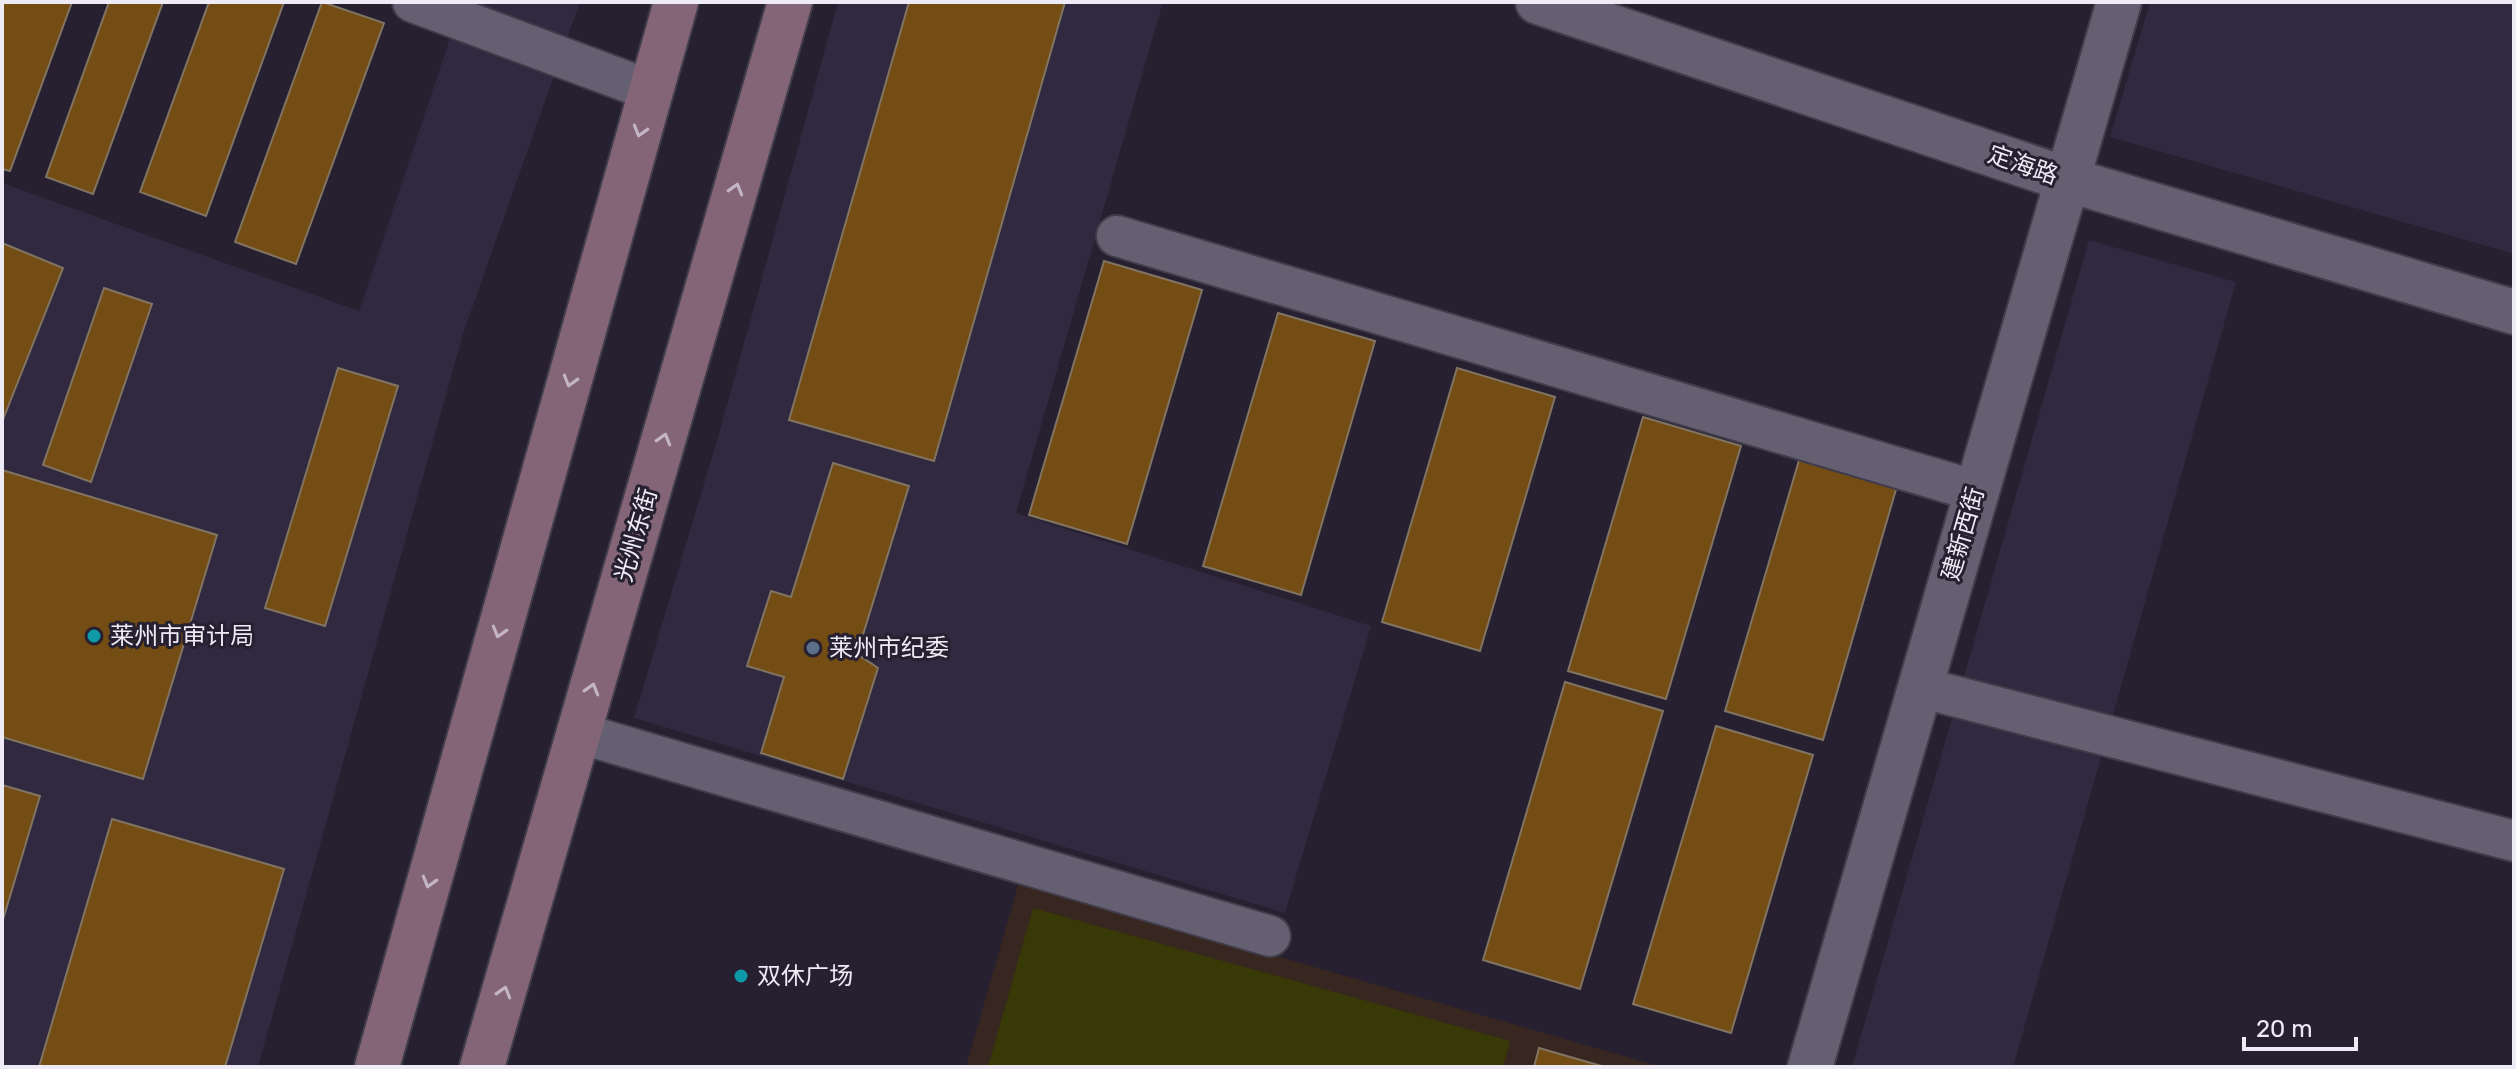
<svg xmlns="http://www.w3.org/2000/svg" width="2516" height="1069" font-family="Rubik,'Noto Sans SC',sans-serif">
<rect width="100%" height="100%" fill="#262031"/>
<g fill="#30293f">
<polygon points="462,2 580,2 463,334 258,1067 2,1067 2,183 359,311"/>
<polygon points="838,2 1163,2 1016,513 1371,626 1285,913 634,718 720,430"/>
<polygon points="2150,2 2514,2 2514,254 2110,137"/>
<polygon points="2089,240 2236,282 2013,1067 1852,1067"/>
</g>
<polygon fill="#382620" points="1019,882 1662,1067 966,1067"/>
<polygon fill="#373906" points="1033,908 1510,1041 1503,1067 988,1067"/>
<g fill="#734d13" stroke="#827463" stroke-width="2">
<polygon points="2,2 72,2 10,171 2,169"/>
<polygon points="109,2 163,2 93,194 46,177"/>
<polygon points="209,2 284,2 206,216 140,192"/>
<polygon points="322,2 384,23 296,264 235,242"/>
<polygon points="909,2 1065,2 934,461 789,420"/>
<polygon points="2,243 63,268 2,422"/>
<polygon points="1104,261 1202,290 1127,544 1029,515"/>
<polygon points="104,288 152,304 91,482 43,465"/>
<polygon points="1278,313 1375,341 1301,595 1203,566"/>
<polygon points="338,368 398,386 325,626 265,608"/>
<polygon points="1457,368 1555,397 1480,651 1382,622"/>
<polygon points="1643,417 1741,446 1666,699 1568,671"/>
<polygon points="1800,457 1897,486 1823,740 1725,711"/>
<polygon points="833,463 909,486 857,654 878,668 843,779 761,753 784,677 747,666 771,591 791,597"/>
<polygon points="2,470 217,535 143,779 2,737"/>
<polygon points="1565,682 1663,711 1580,989 1483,960"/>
<polygon points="1716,726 1813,755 1731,1033 1633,1004"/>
<polygon points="2,785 40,796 2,923"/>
<polygon points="112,819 284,869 225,1067 39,1067"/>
<polygon points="1539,1048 1605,1067 1534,1067"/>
</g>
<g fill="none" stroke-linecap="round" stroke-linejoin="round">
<defs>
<g id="minor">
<polyline points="413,2 652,91"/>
<polyline points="1117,236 1976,491"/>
<polyline points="1919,687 2514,841"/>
<polyline points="579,733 1270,936"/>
</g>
<g id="tertiary">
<polyline points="1538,2 2069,180 2514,312"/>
<polyline points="1810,1067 2119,2"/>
</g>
<g id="secondary">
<polyline points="377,1067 676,2"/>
<polyline points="482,1067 790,2"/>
</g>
</defs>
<use href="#minor" stroke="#403c49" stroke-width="44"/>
<use href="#tertiary" stroke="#403c49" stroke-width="48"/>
<use href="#secondary" stroke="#403c49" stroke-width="48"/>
<use href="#minor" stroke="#655f72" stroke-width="40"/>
<use href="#tertiary" stroke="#655f72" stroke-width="44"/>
<use href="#secondary" stroke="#836577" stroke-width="44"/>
</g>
<defs><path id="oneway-chevron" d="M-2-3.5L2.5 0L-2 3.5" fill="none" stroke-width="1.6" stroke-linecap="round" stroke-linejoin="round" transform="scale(2)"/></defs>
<g stroke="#c3b5c3">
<use href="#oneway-chevron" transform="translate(640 131) rotate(106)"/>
<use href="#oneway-chevron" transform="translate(736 189) rotate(-74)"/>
<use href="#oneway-chevron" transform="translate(570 381) rotate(106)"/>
<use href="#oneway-chevron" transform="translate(664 439) rotate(-74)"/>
<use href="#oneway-chevron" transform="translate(499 632) rotate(106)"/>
<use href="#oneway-chevron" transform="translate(592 689) rotate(-74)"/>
<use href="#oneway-chevron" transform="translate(429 882) rotate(106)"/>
<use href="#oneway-chevron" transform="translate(504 992) rotate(-74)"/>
</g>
<g fill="#0f9aa8" stroke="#262031" stroke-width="3">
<circle cx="94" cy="636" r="8"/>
<circle cx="741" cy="976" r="8"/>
</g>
<circle fill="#5c6f8a" stroke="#262031" stroke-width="3" cx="813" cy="648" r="8"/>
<g text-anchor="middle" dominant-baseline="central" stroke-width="6" stroke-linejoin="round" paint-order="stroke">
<g font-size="24" fill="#eeebf6" stroke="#262031">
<text transform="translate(2023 165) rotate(19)">定海路</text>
<text transform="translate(1963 534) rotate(-74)">建新西街</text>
<text transform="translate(636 535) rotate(-74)">光州东街</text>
</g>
<g font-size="24" fill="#eeebf6" stroke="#262031" text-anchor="start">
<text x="110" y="636">莱州市审计局</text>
<text x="829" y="648">莱州市纪委</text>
<text x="757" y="976">双休广场</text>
</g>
</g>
<rect width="2516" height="1069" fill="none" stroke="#eeebf6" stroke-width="8"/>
<path d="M2244 1037v12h112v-12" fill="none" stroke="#eeebf6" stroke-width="4"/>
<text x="2256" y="1037" font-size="24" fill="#eeebf6" stroke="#262031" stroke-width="6" paint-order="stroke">20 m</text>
</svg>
